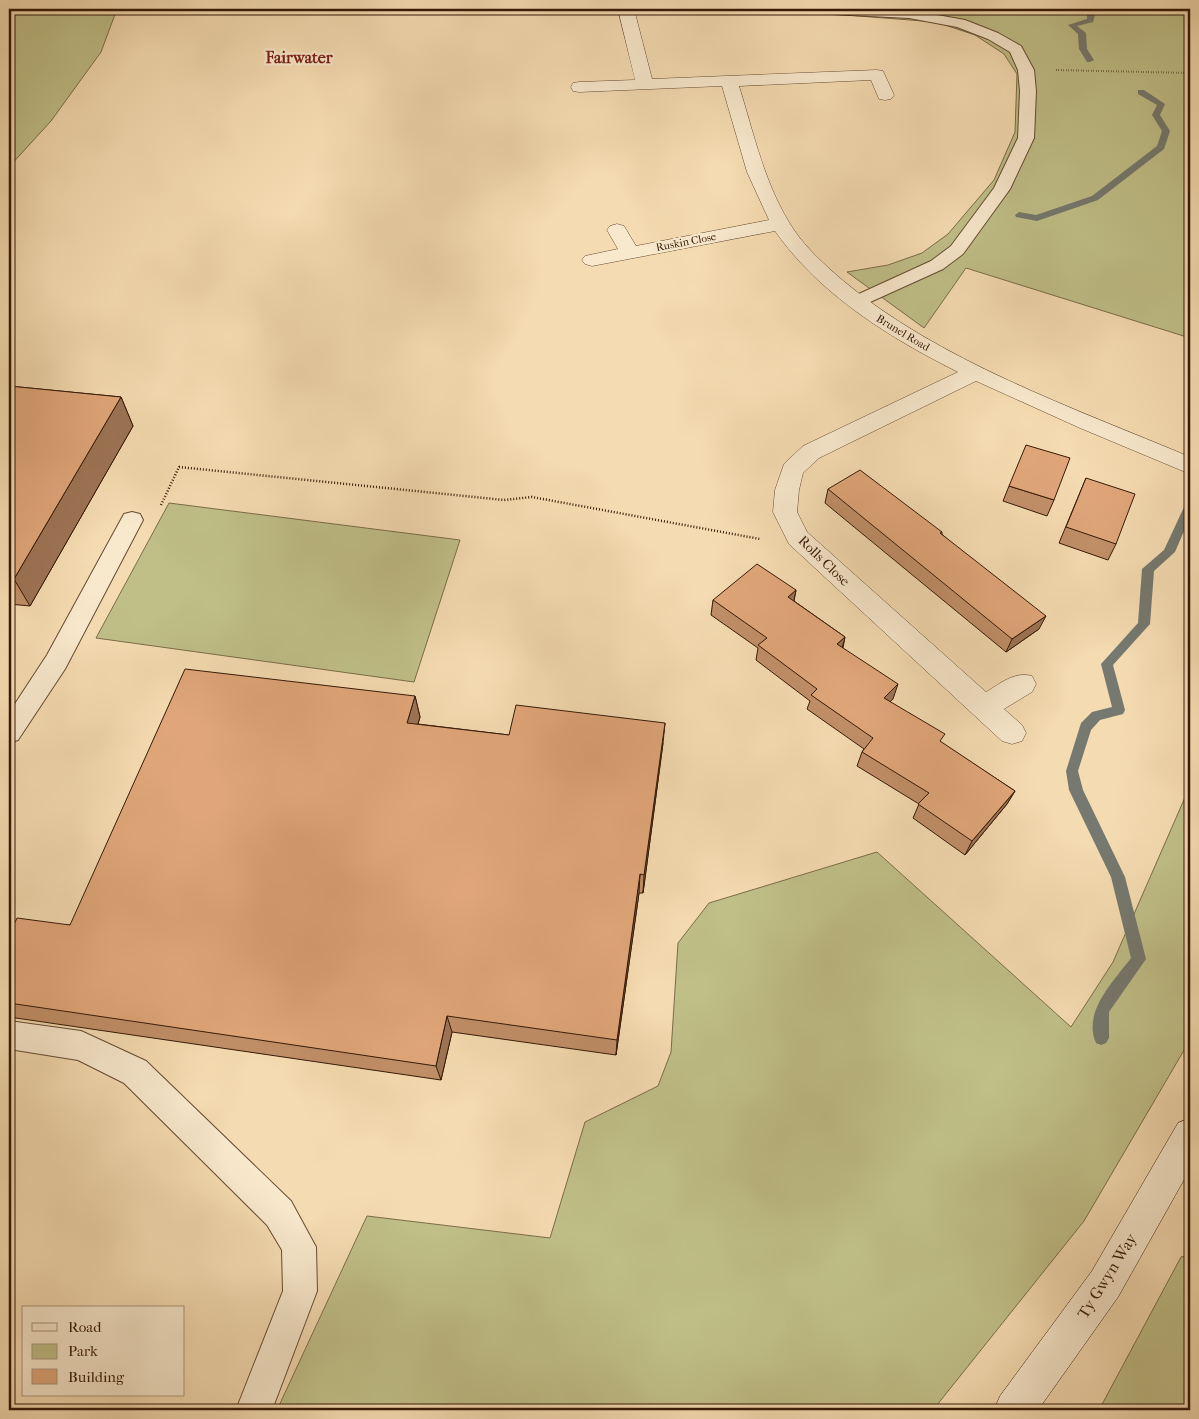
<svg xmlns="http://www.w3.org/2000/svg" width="1199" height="1419" font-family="'IM FELL French Canon',serif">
<rect width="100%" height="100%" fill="#f5dbb1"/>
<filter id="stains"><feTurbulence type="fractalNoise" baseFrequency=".004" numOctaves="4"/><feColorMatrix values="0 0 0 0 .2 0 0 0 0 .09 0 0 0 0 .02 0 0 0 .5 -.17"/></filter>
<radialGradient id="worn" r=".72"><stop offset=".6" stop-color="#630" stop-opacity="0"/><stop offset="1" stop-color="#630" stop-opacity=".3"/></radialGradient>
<g fill="#c0bf88" stroke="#7a6c48">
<polygon points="9,9 117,9 101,52 51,121 9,167"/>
<polygon points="789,9 1190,9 1190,338 966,268 924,328 847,272 888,265 922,253 948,234 994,180 1015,132 1017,74 1004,54 975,35 936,22 807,12"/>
<polygon points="169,503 460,540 414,682 96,638"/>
<polygon points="1190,786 1190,1040 1084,1221 933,1410 277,1410 367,1216 550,1238 585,1122 658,1086 671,1052 678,943 709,903 877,852 1071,1027 1113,962"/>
<polygon points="1190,1255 1190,1410 1099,1410 1181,1257"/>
</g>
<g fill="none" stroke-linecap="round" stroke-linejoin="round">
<g fill="#75796f" fill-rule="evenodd">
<polygon points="1083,9 1090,9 1095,15 1093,22 1077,26 1086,33 1087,49 1094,60 1090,62 1087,62 1079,49 1078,34 1068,25 1087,19 1087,15"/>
<polygon points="1138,90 1144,90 1165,104 1160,115 1170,131 1164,149 1098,200 1037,221 1016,217 1015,215 1019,212 1036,215 1092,196 1157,146 1162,131 1152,115 1157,105 1138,94"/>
<path d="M 1190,501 L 1190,517 L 1175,552 L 1154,571 L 1150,624 L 1113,665 L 1125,710 L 1123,714 L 1100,720 L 1091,730 L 1078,771 L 1083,790 L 1125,877 L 1146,959 L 1109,1012 L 1109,1038 L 1106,1043 L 1101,1045 L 1096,1043 C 1082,1012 1114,981 1131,958 L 1111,877 L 1069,790 L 1066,771 L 1081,723 L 1092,712 L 1112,707 L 1101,664 L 1138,623 L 1142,569 L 1164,550 L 1185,505 Z"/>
</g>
<defs>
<g id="lane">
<polygon points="804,9 909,10 965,20 998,33 1021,46 1034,70 1036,91 1034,138 1010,189 963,254 943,269 857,308 850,306 848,302 850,298 931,261 951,246 994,188 1018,138 1020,91 1018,70 1010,52 988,39 957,27 909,18 811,13 806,12"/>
<polygon points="132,512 140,514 143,520 65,669 18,740 9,743 9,713 47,655 124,514"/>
<polygon points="9,1021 81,1031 146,1061 291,1201 316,1247 317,1291 272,1410 236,1410 283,1291 282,1250 267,1225 124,1083 78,1060 9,1049"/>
</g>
<path id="street" d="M 618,9 L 634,9 L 652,79 L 877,70 L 883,71 L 894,95 L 891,99 L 885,100 L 879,99 L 871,80 L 739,86 C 754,134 765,187 794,230 C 807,249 824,264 841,279 C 938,361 1074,408 1190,457 L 1190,474 L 1080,428 L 976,381 L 819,458 L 803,473 L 799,490 L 797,512 L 807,532 L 986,692 C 1000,684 1014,671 1032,676 L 1036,684 L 1032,692 L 1004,709 L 1022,725 L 1026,733 L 1022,741 L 1012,744 L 1002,741 L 789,544 L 773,512 L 775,490 L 784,464 L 803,446 L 958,372 C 890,338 820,295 775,231 L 592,266 L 585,264 L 582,260 L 585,256 L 618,249 L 607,230 L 610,226 L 617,224 L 624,226 L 636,246 L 769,220 L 747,172 L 722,86 L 579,92 L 573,91 L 571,87 L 573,83 L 579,82 L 635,80 Z"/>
<polygon id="secondary" points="1190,1118 1190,1169 1118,1297 1038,1410 994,1410 1000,1396 1092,1271 1178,1123"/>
</defs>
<use href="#lane" stroke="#654a32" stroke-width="2"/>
<use href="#street" stroke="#654a32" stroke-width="1"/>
<use href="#secondary" stroke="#351907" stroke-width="1"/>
<polyline stroke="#351907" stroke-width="2" stroke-dasharray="0.5 2" stroke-linecap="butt" points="1056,70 1190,73"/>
<polyline stroke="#351907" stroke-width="2.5" stroke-dasharray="1 2" stroke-linecap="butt" points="161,505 179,467 504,500 532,497 760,539"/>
<use href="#lane" fill="#f8e8cc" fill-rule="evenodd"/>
<use href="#street" fill="#f8e8cc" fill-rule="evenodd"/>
<use href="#secondary" fill="#f8e8cc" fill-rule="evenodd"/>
</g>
<g fill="#c18f68" stroke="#351907">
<polygon points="9,386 121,397 133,426 30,606 9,604"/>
<polygon points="1086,478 1116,544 1108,560 1059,543"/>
<polygon points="1009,486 1054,500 1047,516 1003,501"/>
<polygon points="828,489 942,532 942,534 1039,629 1006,652 825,503"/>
<polygon points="796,590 794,601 845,637 843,648 893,699 890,702 942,743 1015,791 1007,804 965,855 913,818 919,804 857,766 862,752 864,749 807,709 810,701 756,660 758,648 711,615 713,600"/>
<polygon points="415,696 420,717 418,724 509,735 663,743 643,893 639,893 616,1055 452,1032 441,1080 9,1017 9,935 70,925"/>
</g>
<g fill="#9d7455" stroke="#351907">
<polygon points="121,397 133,426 30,606 14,579"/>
<polygon points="796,590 793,605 788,597"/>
<polygon points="1046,616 1039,629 1006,652 1012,639"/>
<polygon points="845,637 841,652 837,644"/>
<polygon points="898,684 893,699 879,712 884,698"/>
<polygon points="415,696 420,717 412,743 407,723"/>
<polygon points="665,723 663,743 643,893 644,875"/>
<polygon points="1015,791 1007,804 965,855 972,841"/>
<polygon points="640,874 639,893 616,1055 617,1040"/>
<polygon points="447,1016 452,1032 441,1080 436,1066"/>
</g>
<g fill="#e0a679" stroke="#351907">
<polygon points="9,386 121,397 14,579 9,578"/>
<polygon points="1026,445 1070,458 1054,500 1009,486"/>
<polygon points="860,470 942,532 940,533 1046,616 1012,639 828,489"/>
<polygon points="1086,478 1135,494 1116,544 1066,527"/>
<polygon points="757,564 796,590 788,597 845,637 837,644 898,684 884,698 945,734 940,741 1015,791 972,841 918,804 929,793 862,752 873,738 811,695 817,689 758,645 767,638 713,600"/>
<polygon points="185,669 415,696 407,723 509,735 516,705 665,723 644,875 640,874 617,1040 447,1016 436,1066 9,1003 9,935 17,918 70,925"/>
</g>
<g text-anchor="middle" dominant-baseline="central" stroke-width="4.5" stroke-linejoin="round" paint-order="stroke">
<g font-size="11" fill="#351907" stroke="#f8e8cc">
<text transform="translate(686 242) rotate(-11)">Ruskin Close</text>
<text transform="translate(903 333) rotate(31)">Brunel Road</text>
</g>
<g font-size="14" fill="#351907" stroke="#f8e8cc">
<text transform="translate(824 561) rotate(44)">Rolls Close</text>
</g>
<g font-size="16" font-weight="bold" fill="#7a1f14" stroke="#f8e8cc">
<text x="299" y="57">Fairwater</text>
</g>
<g font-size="16" fill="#351907" stroke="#f8e8cc">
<text transform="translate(1107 1276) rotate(-58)">Ty Gwyn Way</text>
</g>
</g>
<rect width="1199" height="1419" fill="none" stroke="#f5dbb1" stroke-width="30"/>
<rect x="10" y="10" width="1179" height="1399" fill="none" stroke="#351907" stroke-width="2.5"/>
<rect x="15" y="15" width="1169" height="1389" fill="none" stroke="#351907"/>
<rect x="22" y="1306" width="162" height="90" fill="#f8e8cc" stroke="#aa957d"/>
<rect x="32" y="1323" width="25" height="8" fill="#f8e8cc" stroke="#aa957d"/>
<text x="68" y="1332" font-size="15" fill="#351907">Road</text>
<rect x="32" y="1344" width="25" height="15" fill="#c0bf88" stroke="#aa957d"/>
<text x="68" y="1356" font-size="15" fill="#351907">Park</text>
<rect x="32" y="1369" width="25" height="15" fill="#e0a679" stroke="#aa957d"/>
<text x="68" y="1382" font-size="15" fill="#351907">Building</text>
<rect width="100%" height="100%" filter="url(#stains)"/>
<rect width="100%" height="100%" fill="url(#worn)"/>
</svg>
